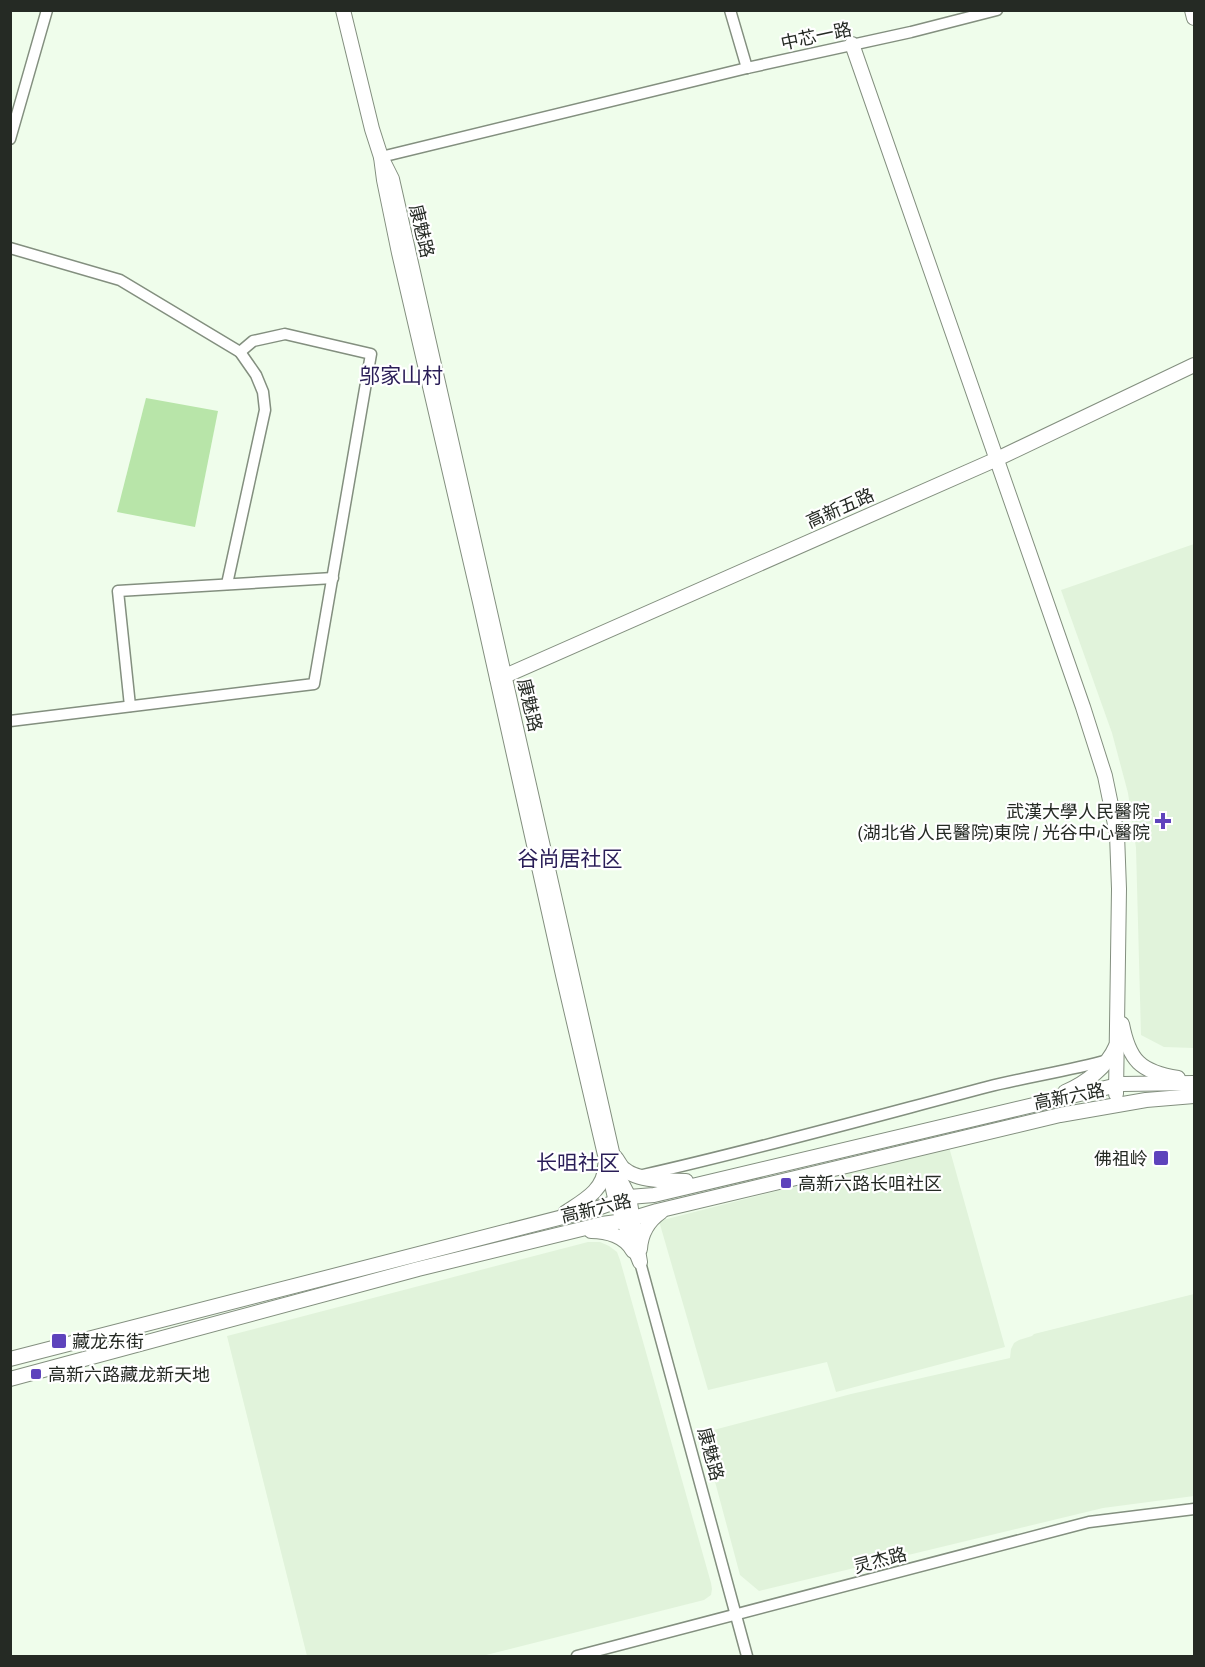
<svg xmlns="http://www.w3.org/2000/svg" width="1205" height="1667" font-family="'Archivo Narrow','Noto Sans SC',sans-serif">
<rect width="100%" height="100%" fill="#effdeb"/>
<g fill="#e1f3db">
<polygon points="1194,544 1194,1048 1164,1047 1141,1035 1136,848 1128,793 1112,733 1061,590"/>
<polygon points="949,1147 1005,1347 836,1392 827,1362 708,1390 659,1221"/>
<polygon points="588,1242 600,1242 609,1246 617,1252 620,1260 711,1583 712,1589 711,1595 704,1600 482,1656 307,1656 227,1336"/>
<polygon points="1194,1294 1194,1496 1103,1508 759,1591 740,1575 702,1433 851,1394 1010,1358 1011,1349 1014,1343 1019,1340 1032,1336 1034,1334"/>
</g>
<polygon fill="#b8e5a9" points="146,398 218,411 195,527 117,512"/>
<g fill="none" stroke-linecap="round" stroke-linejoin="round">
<defs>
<g id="minor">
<polyline points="730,10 747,68"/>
<polyline points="10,139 47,10"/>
<polyline points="381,157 747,68 911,32 997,10"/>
<polyline points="10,248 120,280 240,352 256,375 263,392 265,410 227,584"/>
<polyline points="130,706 118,591 333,578"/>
<polyline points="10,721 314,684 371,354 285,334 253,341 240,352"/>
<path d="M 643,1175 C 758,1149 873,1117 987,1087 C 1027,1077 1068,1071 1108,1060"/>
<polyline points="640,1262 747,1656"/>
<polyline points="577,1656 1089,1522 1194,1509"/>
</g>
<g id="major">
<polyline points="343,10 372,129 381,157"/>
<polyline points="1192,10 1194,18"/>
<polyline points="852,44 1083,707 1105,776 1117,834 1119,889 1116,1094"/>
<polygon points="381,157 392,179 617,1174 629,1197 640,1262 616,1202 605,1155 563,975 480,602 399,253 384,180"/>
<polyline points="497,678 505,676 997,459 1194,365"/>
<path d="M 1122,1024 C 1129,1060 1140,1072 1178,1078"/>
<path d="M 1065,1092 C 1086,1083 1107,1067 1116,1046"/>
<path d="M 615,1157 C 618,1160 620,1166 624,1169 C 637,1181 669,1181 686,1181"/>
<path d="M 565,1213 C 583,1201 605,1190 605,1166"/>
<path d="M 591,1231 C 607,1231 625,1236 633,1251"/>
<path d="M 640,1249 C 641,1233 648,1221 661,1212"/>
<polyline points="10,1359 598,1208 629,1197 654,1195 1122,1084 1194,1083"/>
<polyline points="10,1379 418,1269 602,1224 624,1221 657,1211 1060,1115 1146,1100 1194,1096"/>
</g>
</defs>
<use href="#minor" stroke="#838f7f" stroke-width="13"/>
<use href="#major" stroke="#838f7f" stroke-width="16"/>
<use href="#minor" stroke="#fff" stroke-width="10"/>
<use href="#major" stroke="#fff" stroke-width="14"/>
</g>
<g fill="#5e43bc" stroke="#fff" stroke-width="2">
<path d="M1160 812h6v6h6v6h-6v6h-6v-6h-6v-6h6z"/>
<rect x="1153" y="1150" width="16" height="16" rx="3"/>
<rect x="780" y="1177" width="12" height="12" rx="3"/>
<rect x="51" y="1333" width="16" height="16" rx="3"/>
<rect x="30" y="1368" width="12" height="12" rx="3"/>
</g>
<g text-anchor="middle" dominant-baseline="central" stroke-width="4.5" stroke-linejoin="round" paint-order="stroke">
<g font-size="18" fill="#252a24" stroke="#fff">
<text transform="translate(816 36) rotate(-12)">中芯一路</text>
<text transform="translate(422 231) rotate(77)">康魅路</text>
<text transform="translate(840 508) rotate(-24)">高新五路</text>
<text transform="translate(530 705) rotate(77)">康魅路</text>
<text transform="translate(1069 1096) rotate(-11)">高新六路</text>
<text transform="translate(596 1208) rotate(-13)">高新六路</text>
<text transform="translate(711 1454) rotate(75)">康魅路</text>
<text transform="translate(880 1560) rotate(-15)">灵杰路</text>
</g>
<g font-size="18" fill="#252a24" stroke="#fff" text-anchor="start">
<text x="1150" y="811" text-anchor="end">武漢大學人民醫院<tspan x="1150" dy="21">(湖北省人民醫院)東院 / 光谷中心醫院</tspan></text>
<text x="1148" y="1158" text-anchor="end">佛祖岭</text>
<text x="798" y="1183">高新六路长咀社区</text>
<text x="72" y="1341">藏龙东街</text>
<text x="48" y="1374">高新六路藏龙新天地</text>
</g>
<g font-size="21" fill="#291d57" stroke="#fff">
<text x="401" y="375">邬家山村</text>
<text x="570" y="858">谷尚居社区</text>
<text x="578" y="1162">长咀社区</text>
</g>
</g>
<rect width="1205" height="1667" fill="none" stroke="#252a24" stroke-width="24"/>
</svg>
